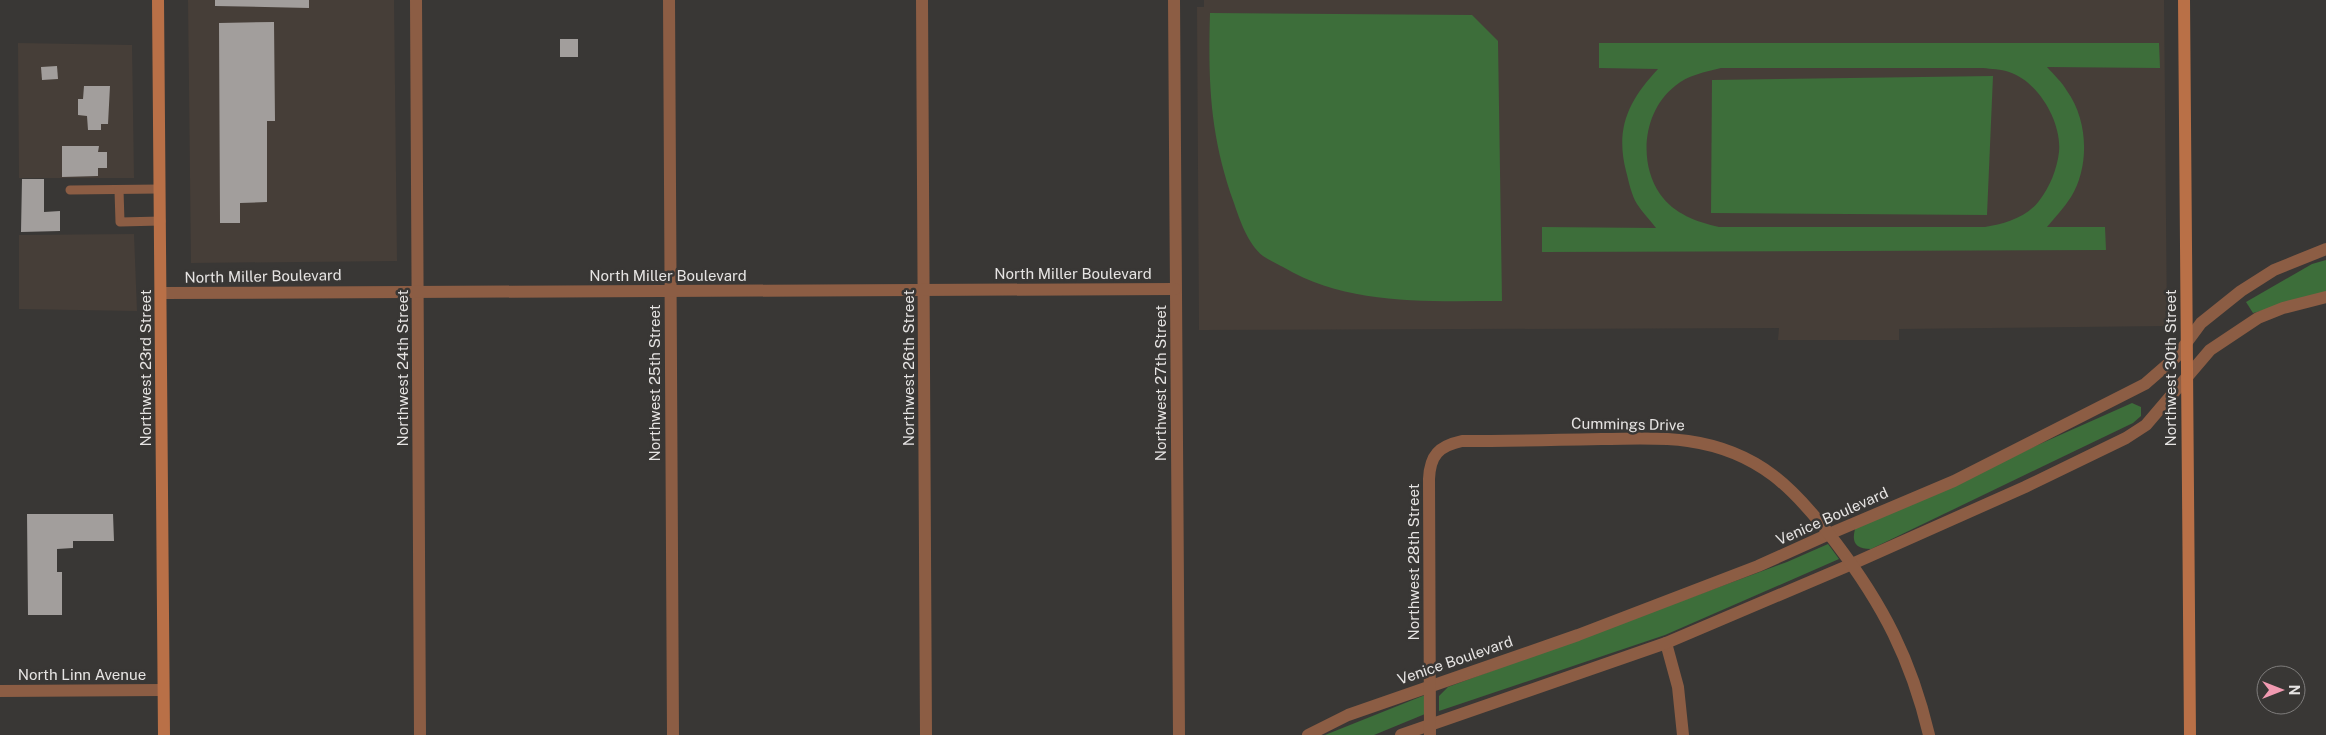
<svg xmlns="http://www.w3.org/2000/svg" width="2326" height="735" font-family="'Public Sans',sans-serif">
<rect width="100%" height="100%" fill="#393735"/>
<g fill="#463e38">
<polygon points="188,0 394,0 397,261 191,263"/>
<polygon points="1204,0 2164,0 2167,326 1899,329 1899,340 1778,340 1779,328 1199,330 1197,7 1204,7"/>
<polygon points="18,43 132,45 134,178 19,178"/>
<polygon points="134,234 137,311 19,309 19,235"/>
</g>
<g fill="#3d6e3a" fill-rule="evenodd">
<path d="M 1210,13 L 1472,15 L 1498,41 L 1502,301 C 1427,301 1349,306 1283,267 C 1277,264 1269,260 1263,256 C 1248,244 1240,221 1234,203 C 1210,136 1208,84 1210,13 Z"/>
<path d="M 1599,43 L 2159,43 L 2160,68 L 2047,67 C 2054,75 2062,82 2067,91 C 2088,120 2090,166 2071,197 C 2064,208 2055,217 2047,227 L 2105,227 L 2106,250 L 1542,252 L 1542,227 L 1656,228 C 1650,220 1642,212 1637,204 C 1631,194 1629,182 1626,171 C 1615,128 1629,100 1658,69 L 1599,68 ZM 1721,68 L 1983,68 C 1991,69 2001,69 2009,72 C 2038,81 2062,122 2059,152 C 2057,169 2050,187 2039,201 C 2026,218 2004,224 1985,227 L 1719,227 C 1697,222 1674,214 1660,194 C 1638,162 1643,111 1675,86 C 1688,75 1705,72 1721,68 Z"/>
<polygon points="1993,76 1987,215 1711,213 1712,80"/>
<polygon points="2326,260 2326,294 2253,313 2246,302 2312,264"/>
<path d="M 2132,403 L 2141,407 L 2141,416 L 2133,423 L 1871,549 C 1854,549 1851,541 1856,526 Z"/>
<polygon points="1828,544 1839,559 1665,635 1439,711 1439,696 1448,687 1787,562"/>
<polygon points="1425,695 1425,714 1374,735 1325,735"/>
</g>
<g fill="#a29e9c">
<polygon points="215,0 309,0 309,8 215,6"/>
<polygon points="274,22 275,121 267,121 267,202 240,203 240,223 220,223 219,23"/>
<rect x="560" y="39" width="18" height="18"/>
<polygon points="57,66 58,79 42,80 41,67"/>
<polygon points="84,86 110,86 108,124 101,124 101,130 88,130 87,116 78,115 78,99 83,99"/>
<polygon points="62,146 99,146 98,152 107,152 107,168 98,168 98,176 62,177"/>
<polygon points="22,179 44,179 44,212 60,211 60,231 21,232"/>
<polygon points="27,514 113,514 114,541 73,541 73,548 57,549 57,572 62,572 62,615 28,615"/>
</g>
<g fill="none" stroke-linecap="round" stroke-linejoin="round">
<g stroke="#8c5d44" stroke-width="9">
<polyline points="70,190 160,189"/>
<polyline points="119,190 120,222 161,221"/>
</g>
<g stroke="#8c5d44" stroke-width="12">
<polyline points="416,0 420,735"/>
<polyline points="669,0 673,735"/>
<polyline points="922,0 926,735"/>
<polyline points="1174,0 1179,735"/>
<polyline points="161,293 1175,289"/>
<polyline points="1666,643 1678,687 1683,735"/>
<polyline points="0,691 163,690"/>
<polyline points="1308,735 1348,715 1578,635 1758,566 1829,534 1954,481 2145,384 2176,357 2201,323 2241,291 2274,270 2326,249"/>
<polyline points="1401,735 1666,643 1852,564 2025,487 2126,438 2146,425 2210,350 2258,318 2283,308 2326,297"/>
<path d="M 1430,735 L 1429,479 C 1430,455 1439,446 1462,441 C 1508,441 1555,440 1602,439 C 1630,439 1660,437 1688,441 C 1759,451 1795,489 1836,543 C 1883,605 1911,659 1929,735"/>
</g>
<g stroke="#b97047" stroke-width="12">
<polyline points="158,0 164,735"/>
<polyline points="2184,0 2190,735"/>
</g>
</g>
<g text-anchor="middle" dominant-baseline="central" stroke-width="5" stroke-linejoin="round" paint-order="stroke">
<g font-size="15" fill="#e6e4e3" stroke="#393735">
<text x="1073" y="273">North Miller Boulevard</text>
<text x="668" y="275">North Miller Boulevard</text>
<text transform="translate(263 276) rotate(-1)">North Miller Boulevard</text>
<text transform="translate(145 368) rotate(-90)">Northwest 23rd Street</text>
<text transform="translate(402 368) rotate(-90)">Northwest 24th Street</text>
<text transform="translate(908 368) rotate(-90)">Northwest 26th Street</text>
<text transform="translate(2170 368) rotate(-90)">Northwest 30th Street</text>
<text transform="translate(654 383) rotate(-90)">Northwest 25th Street</text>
<text transform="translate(1160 383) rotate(-90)">Northwest 27th Street</text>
<text transform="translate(1628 424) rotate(1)">Cummings Drive</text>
<text transform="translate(1832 516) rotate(-24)">Venice Boulevard</text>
<text transform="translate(1413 562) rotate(-90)">Northwest 28th Street</text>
<text transform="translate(1455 660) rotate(-19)">Venice Boulevard</text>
<text x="82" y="674">North Linn Avenue</text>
</g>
</g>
<g transform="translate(2281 690) rotate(90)"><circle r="24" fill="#393735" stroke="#7e7c7b"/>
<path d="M0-4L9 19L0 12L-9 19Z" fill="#f19ab1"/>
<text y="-8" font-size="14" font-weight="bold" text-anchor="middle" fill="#e6e4e3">N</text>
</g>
</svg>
